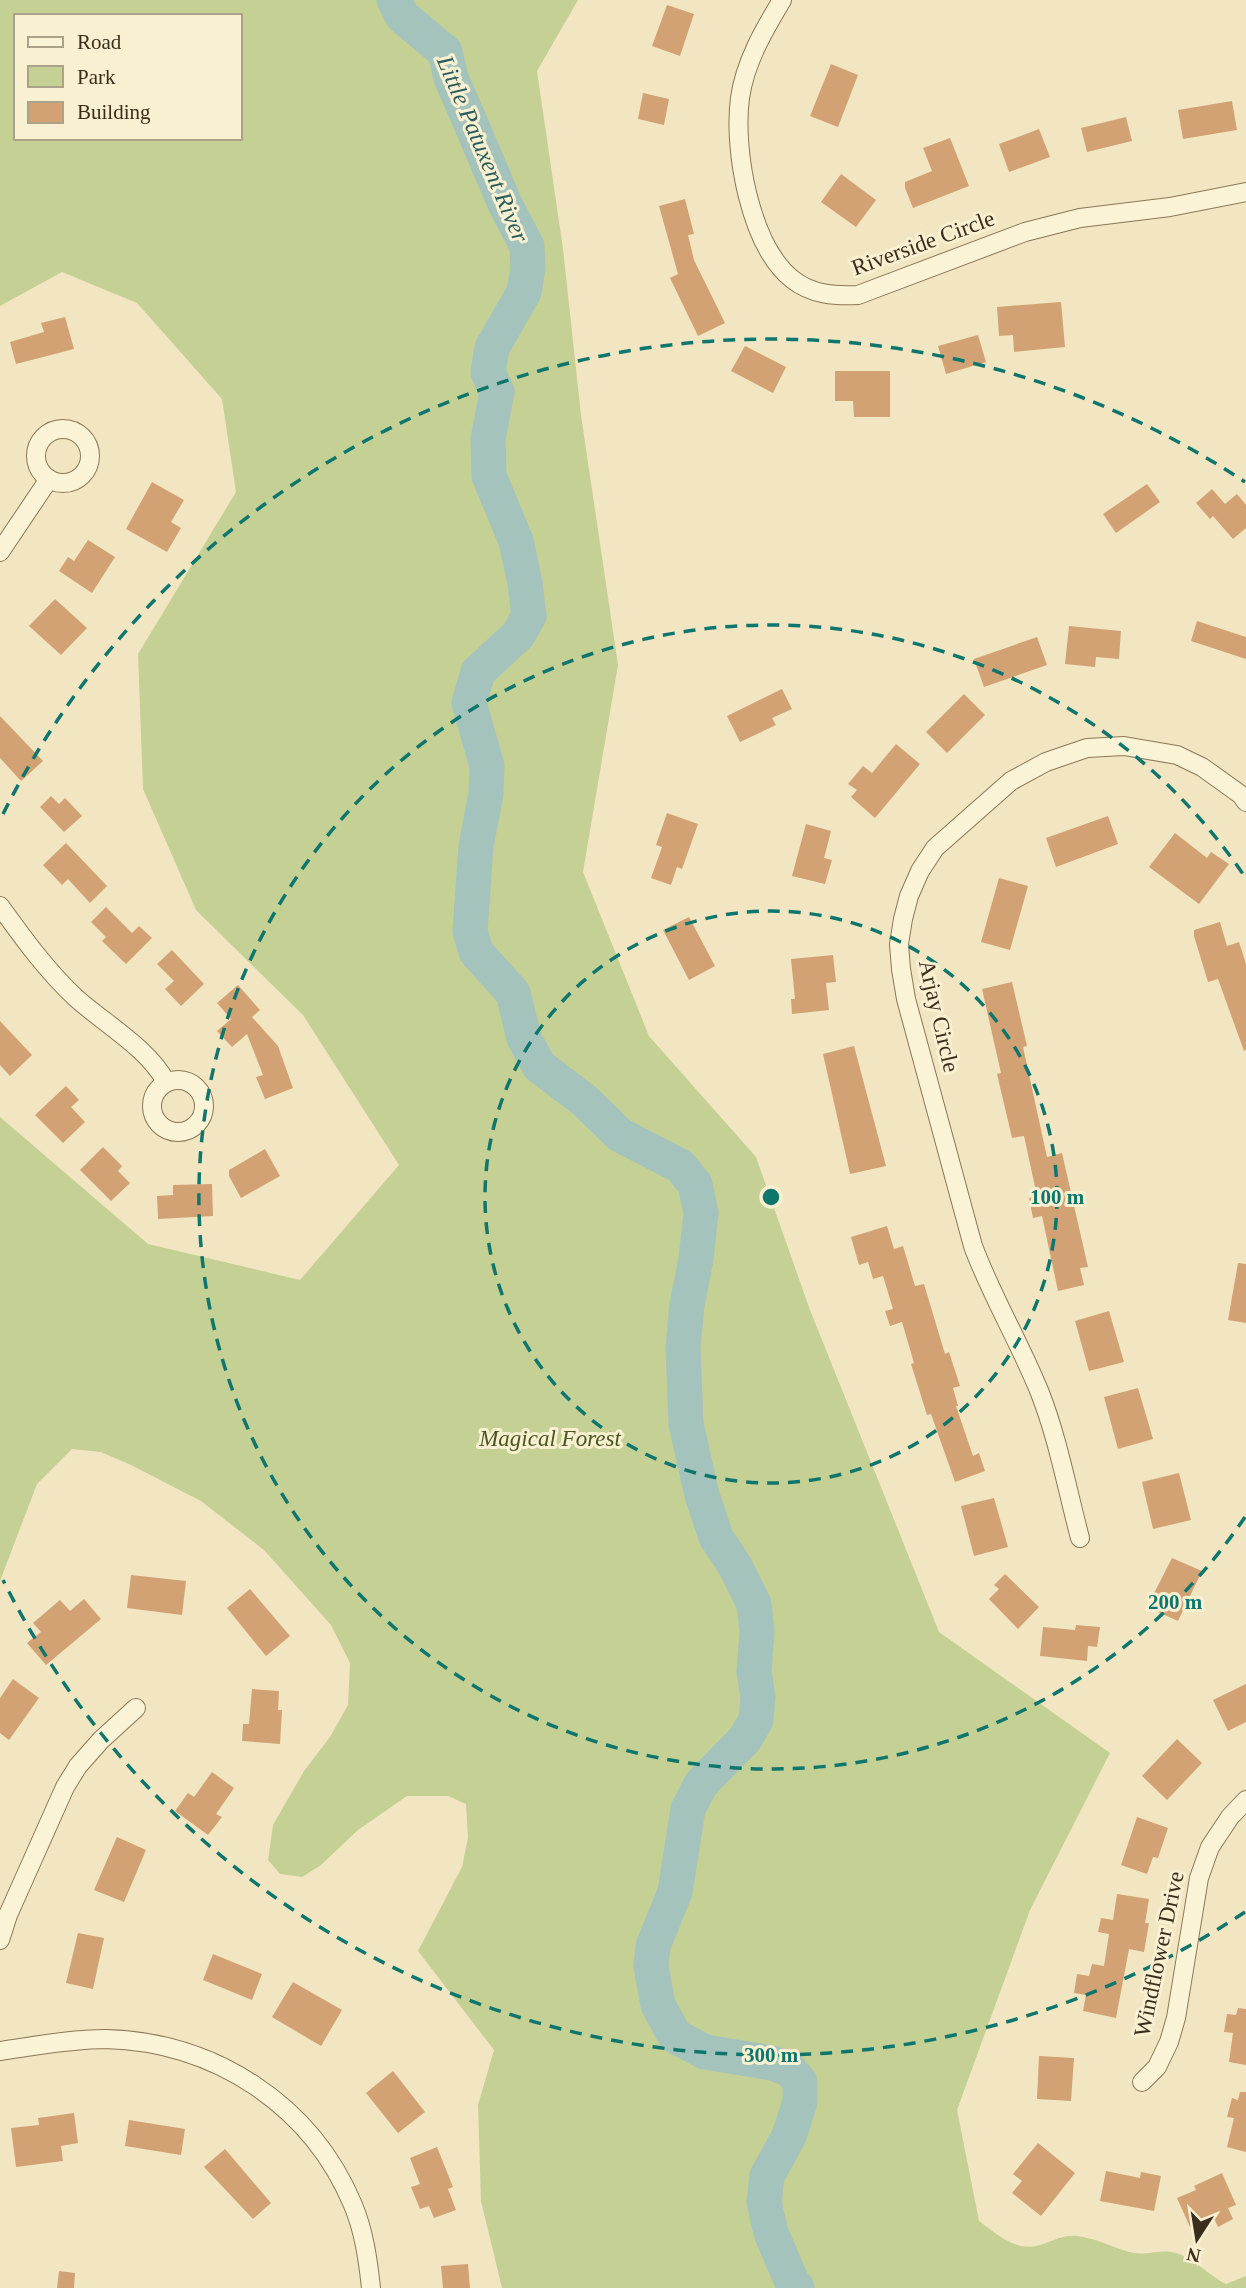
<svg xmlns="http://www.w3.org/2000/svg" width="1246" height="2288" font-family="'Times New Roman',serif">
<rect width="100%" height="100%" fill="#f1e6c1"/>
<path fill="#c5d094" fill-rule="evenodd" d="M 0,0 L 578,0 L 537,71 L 563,249 L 581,415 L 618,665 L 583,872 L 649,1036 L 756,1157 L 810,1310 L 939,1632 L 1110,1753 L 1030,1910 L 957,2110 L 979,2221 C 995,2233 1015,2251 1036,2246 C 1051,2243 1061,2234 1077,2236 C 1097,2238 1115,2249 1134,2253 C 1147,2255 1159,2250 1171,2252 C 1191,2255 1208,2275 1226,2284 L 1246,2276 L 1246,2288 L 502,2288 L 481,2201 L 478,2105 L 494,2050 L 418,1951 L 462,1867 L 468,1838 L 466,1804 L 448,1796 L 407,1796 L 358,1830 L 321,1865 L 302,1877 L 280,1874 L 268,1860 L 273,1825 L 304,1771 L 330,1737 L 348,1705 L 350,1663 L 331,1625 L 264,1550 L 201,1501 L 131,1465 L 101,1452 L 72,1449 L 37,1484 L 0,1581 L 0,1117 L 148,1244 L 300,1280 L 399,1165 L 303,1015 L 196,910 L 143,789 L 138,654 L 236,492 L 222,399 L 137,303 L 62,272 L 0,306 ZM 16,16 L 240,16 L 240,138 L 16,138 Z"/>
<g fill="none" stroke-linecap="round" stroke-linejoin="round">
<polyline stroke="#a4c3bc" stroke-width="35" points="394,0 402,16 445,52 451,78 471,124 505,204 527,246 528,268 524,292 492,348 488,372 497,392 488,439 489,476 516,541 525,583 529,616 518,635 478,672 469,703 487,766 486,794 476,846 470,931 476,952 513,993 524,1038 539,1066 584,1100 620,1135 680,1166 695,1184 701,1213 696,1259 687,1305 683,1347 686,1424 702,1495 716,1537 735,1566 754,1604 757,1632 754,1671 758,1698 756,1720 745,1739 701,1784 688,1809 675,1892 653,1946 651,1966 658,2005 675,2036 705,2052 772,2063 789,2069 800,2082 800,2102 789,2136 767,2176 764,2202 771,2233 792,2282 797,2288"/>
</g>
<g fill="#d3a274">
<polygon points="667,5 694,14 680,56 652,46"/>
<polygon points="831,64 858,75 838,127 810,116"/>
<polygon points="643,93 669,99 664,125 638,119"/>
<polygon points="1232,101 1237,130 1183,139 1178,110"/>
<polygon points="1126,117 1132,141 1087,152 1081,128"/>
<polygon points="1039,129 1050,157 1009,172 999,144"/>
<polygon points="950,138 969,186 913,208 905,188 905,182 932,171 923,148"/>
<polygon points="841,174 876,200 856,227 821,202"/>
<polygon points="685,199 694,234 688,235 694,260 725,323 698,336 670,278 678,274 659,206"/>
<polygon points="1061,302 1065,347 1014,352 1013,335 999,336 997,307"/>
<polygon points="65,317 74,349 16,364 10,342 44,332 41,323"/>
<polygon points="978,335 986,362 946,374 938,346"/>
<polygon points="745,346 786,367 773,393 731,371"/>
<polygon points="835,371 890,371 890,417 854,417 853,401 835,401"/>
<polygon points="152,482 184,500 171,522 181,528 167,552 126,529"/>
<polygon points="1147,484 1160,502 1116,533 1103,514"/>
<polygon points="1212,489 1225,504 1237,494 1246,505 1246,528 1233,539 1213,516 1210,519 1196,503"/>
<polygon points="88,540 115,557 92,593 59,571 68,557 74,561"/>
<polygon points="55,599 87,628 61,655 29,626"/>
<polygon points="1197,621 1246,637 1246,659 1191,641"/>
<polygon points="1069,626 1121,631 1119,659 1096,657 1095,667 1065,664"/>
<polygon points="1037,637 1047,665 984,687 974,659"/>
<polygon points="782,689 792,709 772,718 776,725 740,742 727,716"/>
<polygon points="964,694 985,715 947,753 926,732"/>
<polygon points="0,716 43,761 21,781 0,758"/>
<polygon points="896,744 920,764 875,818 851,797 857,790 848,784 863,766 872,773"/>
<polygon points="51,796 59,804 65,798 82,816 64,832 40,807"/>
<polygon points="667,813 698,824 682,869 677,867 671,885 651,878 662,847 656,845"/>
<polygon points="1108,816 1118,844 1056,867 1046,838"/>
<polygon points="806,824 831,831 824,858 832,860 825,884 792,876"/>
<polygon points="1175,833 1207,858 1211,852 1229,864 1199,904 1149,867"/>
<polygon points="66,843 107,886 90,903 68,879 62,885 43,865"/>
<polygon points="999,878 1028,886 1010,950 981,942"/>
<polygon points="106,907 132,933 139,926 152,938 126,964 102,941 106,937 91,922"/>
<polygon points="689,917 715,966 689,980 663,930"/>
<polygon points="1220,922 1227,946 1239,942 1246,964 1246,1050 1244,1051 1218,979 1208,982 1194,936 1194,930"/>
<polygon points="172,950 204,984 181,1006 165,989 174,981 157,964"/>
<polygon points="833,955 836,982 826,983 829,1010 792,1014 791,999 795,999 791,959"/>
<polygon points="1012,982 1027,1046 1023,1047 1047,1157 1062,1153 1088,1267 1080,1268 1084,1285 1058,1291 1042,1216 1033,1218 1029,1198 1037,1196 1024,1136 1012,1138 997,1074 1001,1073 982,989"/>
<polygon points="238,985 260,1010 252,1017 278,1046 293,1088 265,1099 256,1077 263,1075 247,1034 232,1047 217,1031 231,1019 217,1003"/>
<polygon points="0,1021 32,1055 10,1076 0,1065"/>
<polygon points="854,1046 886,1166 850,1174 823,1054"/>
<polygon points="66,1086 79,1100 71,1107 85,1122 63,1143 35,1115"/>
<polygon points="103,1147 122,1166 118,1171 130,1183 111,1201 80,1170"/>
<polygon points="265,1149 280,1176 241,1198 229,1176 229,1170"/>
<polygon points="212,1184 213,1216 158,1219 157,1196 173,1195 173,1185"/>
<polygon points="887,1226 894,1249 903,1246 915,1286 924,1284 945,1354 949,1352 960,1386 953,1388 958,1406 956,1406 973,1456 979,1453 985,1471 955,1482 931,1414 927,1415 911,1364 914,1363 902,1322 890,1326 885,1311 893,1309 883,1276 873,1279 868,1262 859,1265 851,1237"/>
<polygon points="1238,1263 1246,1264 1246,1323 1228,1320"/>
<polygon points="1109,1311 1124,1362 1089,1371 1075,1321"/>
<polygon points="1138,1388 1153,1439 1118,1449 1104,1397"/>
<polygon points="1179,1473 1191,1520 1153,1529 1142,1482"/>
<polygon points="994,1498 1008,1547 974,1556 961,1506"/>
<polygon points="1172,1558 1202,1571 1178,1621 1147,1607"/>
<polygon points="1005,1574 1039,1607 1018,1629 989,1599 999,1589 994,1585"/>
<polygon points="131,1575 186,1581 182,1615 127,1608"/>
<polygon points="250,1589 290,1636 266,1656 227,1608"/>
<polygon points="84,1599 101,1619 46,1665 27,1643 41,1632 33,1623 60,1600 70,1611"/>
<polygon points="1076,1625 1100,1627 1097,1647 1088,1646 1087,1661 1040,1656 1043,1627 1075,1630"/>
<polygon points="13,1679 39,1698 9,1740 0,1733 0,1698"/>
<polygon points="1246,1684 1246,1722 1228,1731 1213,1700"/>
<polygon points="252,1689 279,1691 278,1710 282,1710 280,1744 242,1741 243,1724 249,1724"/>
<polygon points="1177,1739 1202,1763 1167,1800 1142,1776"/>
<polygon points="212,1772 234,1788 216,1814 222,1817 208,1835 175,1811 188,1793 194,1797"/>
<polygon points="1137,1817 1168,1828 1158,1858 1153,1857 1147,1874 1121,1865"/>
<polygon points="117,1837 146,1850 124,1902 94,1890"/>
<polygon points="1117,1894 1149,1899 1145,1923 1149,1923 1144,1952 1129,1949 1116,2018 1083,2011 1086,1995 1074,1993 1077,1974 1089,1976 1092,1964 1104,1966 1109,1934 1098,1932 1101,1918 1113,1920"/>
<polygon points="78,1933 104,1938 93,1989 66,1983"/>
<polygon points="213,1954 262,1974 252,2000 203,1980"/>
<polygon points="293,1982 342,2010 321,2046 272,2017"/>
<polygon points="1238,2008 1246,2009 1246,2065 1229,2062 1233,2033 1224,2032 1227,2014 1236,2015"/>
<polygon points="1039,2056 1074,2058 1071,2101 1037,2099"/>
<polygon points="393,2071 425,2112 398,2133 366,2093"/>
<polygon points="1240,2092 1246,2092 1246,2152 1227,2147 1234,2118 1227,2117 1232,2098 1238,2100"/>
<polygon points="74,2113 78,2143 61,2146 63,2161 16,2167 11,2128 39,2125 38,2118"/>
<polygon points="129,2120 185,2129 181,2155 125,2146"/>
<polygon points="1038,2143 1075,2173 1041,2216 1012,2193 1022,2181 1013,2174"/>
<polygon points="437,2147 453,2187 448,2189 456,2210 434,2218 429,2206 420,2209 411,2187 420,2184 410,2158"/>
<polygon points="225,2149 271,2203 253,2219 204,2167"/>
<polygon points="1106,2171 1140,2178 1141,2172 1161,2176 1154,2211 1100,2201"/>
<polygon points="1222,2173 1236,2205 1228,2208 1233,2219 1218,2227 1213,2216 1190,2227 1177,2198 1196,2190 1194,2186"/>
<polygon points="468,2264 470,2288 443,2288 441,2266"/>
<polygon points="59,2271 75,2273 74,2288 57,2288"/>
</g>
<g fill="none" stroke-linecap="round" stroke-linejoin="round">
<defs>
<g id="street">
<path d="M 782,0 C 764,30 745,62 740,98 C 733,150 750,245 792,279 C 812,295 835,296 858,295 L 1025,232 L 1080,218 L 1170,207 L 1246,192"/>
<circle cx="63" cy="456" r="27"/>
<polyline points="0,552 49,479"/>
<path d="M 0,906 C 23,938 47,971 76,998 C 105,1024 148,1048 166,1082"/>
<circle cx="178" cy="1106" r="26"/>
<path d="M 1080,1538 C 1067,1489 1058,1439 1040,1393 C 1020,1343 992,1297 973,1246 L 906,999 L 901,969 L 899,944 L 903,919 L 909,896 L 920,871 L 935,848 L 1011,781 L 1046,762 L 1087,748 L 1124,746 L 1177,755 L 1202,767 L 1241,795 L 1246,802"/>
<polyline points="0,1940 8,1915 65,1787 78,1766 101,1740 136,1708"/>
<path d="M 0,2051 C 35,2046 71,2039 106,2039 C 214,2042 311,2104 353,2205 C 364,2231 368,2260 371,2288"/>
<polyline points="1142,2082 1157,2067 1169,2042 1176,2018 1199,1878 1210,1847 1230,1817 1246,1800"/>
</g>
</defs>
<use href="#street" stroke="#8c7757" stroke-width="20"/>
<use href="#street" stroke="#fbf3d5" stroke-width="18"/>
</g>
<g fill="none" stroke="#0f766e" stroke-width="3.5" stroke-dasharray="12 9">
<circle cx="771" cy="1197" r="286"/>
<path d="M1245 1517A572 572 0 1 1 1245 877"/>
<path d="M1245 1912A858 858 0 0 1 3 1580M3 814A858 858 0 0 1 1245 482"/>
</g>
<g text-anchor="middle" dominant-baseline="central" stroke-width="6" stroke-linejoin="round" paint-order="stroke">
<g font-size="23" fill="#3b2d1c" stroke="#f8f0d1">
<text transform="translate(923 243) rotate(-20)">Riverside Circle</text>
<text transform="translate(939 1016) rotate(77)">Arjay Circle</text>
<text transform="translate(1159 1954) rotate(-78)">Windflower Drive</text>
</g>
<g font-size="23" font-style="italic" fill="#475921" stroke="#f8f0d1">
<text x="550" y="1438">Magical Forest</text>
</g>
<g font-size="24" font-style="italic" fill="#2a5c5c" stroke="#f8f0d1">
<text transform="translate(483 149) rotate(67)">Little Patuxent River</text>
</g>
</g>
<circle cx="771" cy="1197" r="10" fill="#0f766e" stroke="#f8f0d1" stroke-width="3.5"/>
<g font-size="21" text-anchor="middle" font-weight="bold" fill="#0f766e" stroke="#f8f0d1" stroke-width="6" stroke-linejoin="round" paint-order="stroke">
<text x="1057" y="1204">100 m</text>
<text x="1175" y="1609">200 m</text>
<text x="771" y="2062">300 m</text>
</g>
<rect x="14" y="14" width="228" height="126" fill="#f8f0d1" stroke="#aca289" stroke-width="2"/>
<rect x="28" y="37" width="35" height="10" fill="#fbf3d5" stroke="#aca289" stroke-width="2"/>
<text x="77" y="49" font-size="21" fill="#3b2d1c">Road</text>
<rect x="28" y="66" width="35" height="21" fill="#c5d094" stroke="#aca289" stroke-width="2"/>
<text x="77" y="84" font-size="21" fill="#3b2d1c">Park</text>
<rect x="28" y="102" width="35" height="21" fill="#d3a274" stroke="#aca289" stroke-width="2"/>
<text x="77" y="119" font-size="21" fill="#3b2d1c">Building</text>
<g transform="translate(1197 2239) rotate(192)" stroke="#f8f0d1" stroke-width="5" paint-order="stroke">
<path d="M0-5L12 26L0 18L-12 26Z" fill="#3b2d1c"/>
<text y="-10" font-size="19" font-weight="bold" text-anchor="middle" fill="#3b2d1c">N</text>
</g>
</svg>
